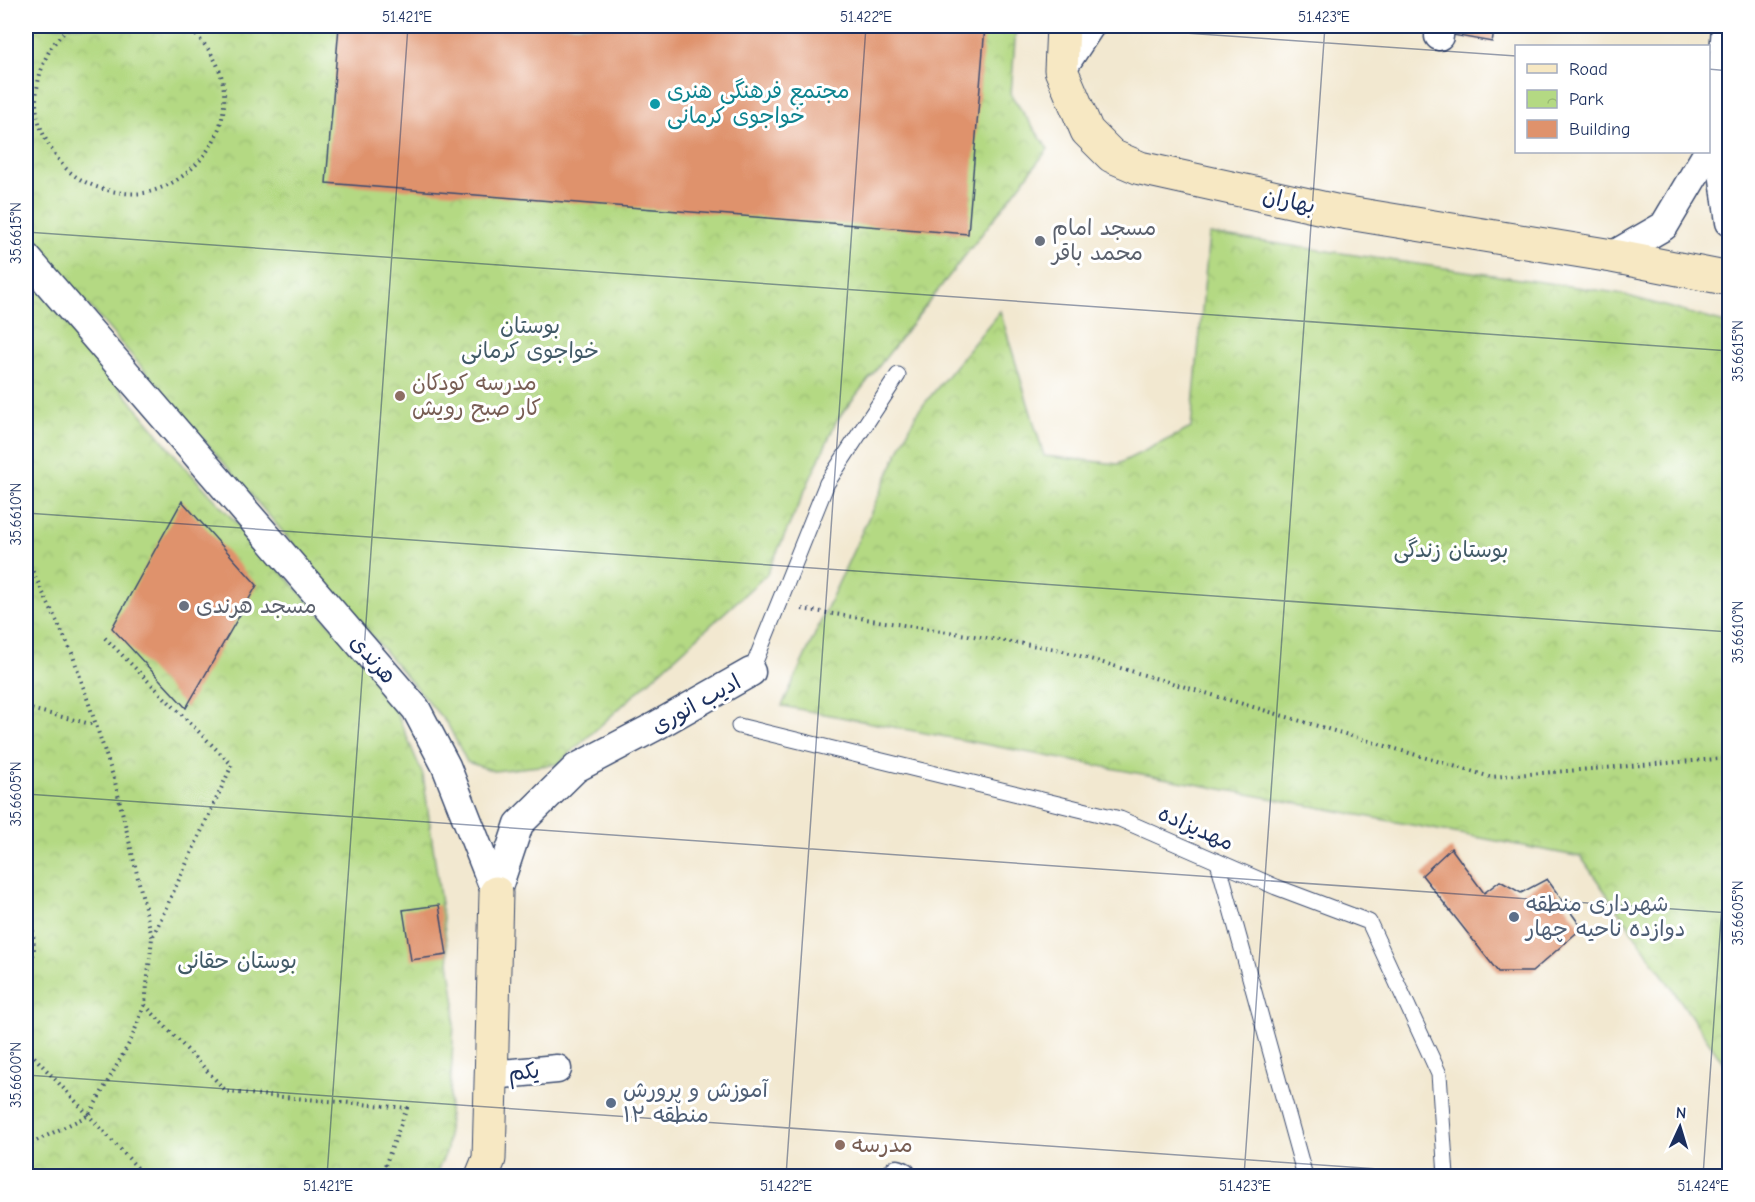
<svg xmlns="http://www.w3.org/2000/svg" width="1755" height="1202" font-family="'Comic Neue','Playpen Sans Arabic',sans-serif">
<defs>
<pattern id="park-crowns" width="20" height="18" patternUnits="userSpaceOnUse" patternTransform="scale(1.5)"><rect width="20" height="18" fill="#b4d983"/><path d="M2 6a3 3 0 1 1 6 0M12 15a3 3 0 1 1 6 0" fill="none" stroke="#9abb74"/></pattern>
</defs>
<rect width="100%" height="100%" fill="#fff"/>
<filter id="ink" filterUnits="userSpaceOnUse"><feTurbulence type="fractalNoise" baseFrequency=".0167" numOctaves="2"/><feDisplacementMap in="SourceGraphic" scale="12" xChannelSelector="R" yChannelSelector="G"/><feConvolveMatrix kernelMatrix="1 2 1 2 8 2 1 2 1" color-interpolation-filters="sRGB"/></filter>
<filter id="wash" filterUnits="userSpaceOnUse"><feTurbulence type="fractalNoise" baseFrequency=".008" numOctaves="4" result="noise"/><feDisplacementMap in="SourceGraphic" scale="24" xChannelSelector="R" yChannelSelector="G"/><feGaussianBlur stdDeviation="1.35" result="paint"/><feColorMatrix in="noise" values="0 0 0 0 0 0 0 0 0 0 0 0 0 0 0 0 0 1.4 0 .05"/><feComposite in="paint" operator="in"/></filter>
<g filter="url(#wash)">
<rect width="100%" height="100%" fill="#f2e8d0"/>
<g fill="url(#park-crowns)" stroke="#688470" stroke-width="1.5">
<polygon points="26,26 1016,26 1011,95 1048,149 837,420 767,574 558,764 494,771 467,762 448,725 26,232"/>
<polygon points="1209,234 1617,293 1729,324 1729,1071 1581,857 782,706 916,414 1000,311 1044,456 1118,464 1191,428"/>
<polygon points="26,273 184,466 384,683 423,775 455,1004 447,1150 435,1176 26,1176"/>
</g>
<g id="blocks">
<g fill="#df926c">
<polygon points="339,26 985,26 968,234 326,183"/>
<polygon points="1449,26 1495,26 1492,42 1447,34"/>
<polygon points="182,501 257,585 186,708 112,628"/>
<polygon points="1451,848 1484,893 1500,881 1521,893 1547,879 1582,928 1532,972 1498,972 1422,875"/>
<polygon points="439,905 447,955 411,960 403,910"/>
</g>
</g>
</g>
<g filter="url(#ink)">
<use href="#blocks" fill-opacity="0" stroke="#3b4b6f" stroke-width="1.5"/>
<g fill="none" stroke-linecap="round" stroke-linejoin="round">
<defs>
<g id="lane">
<polyline points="751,672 827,483 898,375"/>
<polyline points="739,726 1120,819 1276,887 1369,922 1439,1074 1446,1176"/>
<polyline points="1218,862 1305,1176"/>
</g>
<g id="street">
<polyline points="1439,36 1440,26"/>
<polyline points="1061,70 1090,26"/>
<polyline points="1718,136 1726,26"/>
<polyline points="1714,142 1718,136 1730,222"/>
<polyline points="1612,256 1664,226 1708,152"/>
<polyline points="26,257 416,709 446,766 496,893"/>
<polyline points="496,893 519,824 576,768 654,727 751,672"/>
<polyline points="491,1075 557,1069"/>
<polyline points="897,1174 902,1176"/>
</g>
<g id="secondary">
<polyline points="1063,26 1061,70 1087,131 1112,156 1140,168 1336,211 1612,256 1730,279"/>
<polyline points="482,1176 489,1159 496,893"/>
</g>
</defs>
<use href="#lane" stroke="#3b4b6f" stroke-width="17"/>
<use href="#street" stroke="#3b4b6f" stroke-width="31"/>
<use href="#secondary" stroke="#3b4b6f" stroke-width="35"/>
<g stroke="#3b4b6f" stroke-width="4" stroke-dasharray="1.5 4.5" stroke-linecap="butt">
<path d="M 73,26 C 48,41 37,73 36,101 C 36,123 45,141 58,159 C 68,174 86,184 103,189 C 118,193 137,196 152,191 C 203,176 238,121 219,69 C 212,51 200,38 186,26"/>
<polyline points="30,566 72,653 115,782 152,937"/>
<polyline points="802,609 1056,649 1491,777 1730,758"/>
<polyline points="26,708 95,725"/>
<polyline points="26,859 30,876 34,950 28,986 26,991"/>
<polyline points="145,1005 227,1092 407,1108 381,1176"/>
<polyline points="26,1048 145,1176"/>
<polyline points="26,1146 89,1115 131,1040 145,1004 152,938 232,765 102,635"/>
</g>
<use href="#lane" stroke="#fff" stroke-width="15"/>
<use href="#street" stroke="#fff" stroke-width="28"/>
<use href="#secondary" stroke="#f7e8c3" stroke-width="33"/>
</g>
</g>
<path fill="none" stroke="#1b2f5e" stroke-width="1.5" stroke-opacity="0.45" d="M 1083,26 L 1516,56M 1708,69 L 1730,71M 26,232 L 1730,351M 26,513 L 1730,632M 26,794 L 1730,913M 26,1075 L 1480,1176M 327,1176 L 408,26M 786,1176 L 866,26M 1244,1176 L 1325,26M 1703,1176 L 1730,791"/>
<circle fill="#0f9aa8" stroke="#fff" stroke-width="2" cx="655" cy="104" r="6"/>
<g fill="#6b7280" stroke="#fff" stroke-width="2">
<circle cx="1040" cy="241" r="6"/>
<circle cx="184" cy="606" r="6"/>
</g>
<g fill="#8d6e63" stroke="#fff" stroke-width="2">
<circle cx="400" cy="396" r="6"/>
<circle cx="840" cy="1145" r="6"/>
</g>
<g fill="#5c6f8a" stroke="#fff" stroke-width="2">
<circle cx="1514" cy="917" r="6"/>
<circle cx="611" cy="1103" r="6"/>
</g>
<g text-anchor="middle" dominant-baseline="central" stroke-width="6" stroke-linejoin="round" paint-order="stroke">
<g font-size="22" fill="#0d838f" stroke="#fff" text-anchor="start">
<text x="667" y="91">مجتمع فرهنگی هنری<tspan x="667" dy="25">خواجوی كرمانی</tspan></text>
</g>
<g font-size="22" fill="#1b2f5e" stroke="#fff">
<text transform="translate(1289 201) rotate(12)">بهاران</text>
<text transform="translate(373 659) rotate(49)">هرندی</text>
<text transform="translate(696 704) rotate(-29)">ادیب انوری</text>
<text transform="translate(1196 828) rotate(24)">مهدیزاده</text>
<text transform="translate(524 1072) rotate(-5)">یکم</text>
</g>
<g font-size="22" fill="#5b616d" stroke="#fff" text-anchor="start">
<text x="1052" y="228">مسجد امام<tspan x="1052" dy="25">محمد باقر</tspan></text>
<text x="196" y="606">مسجد هرندی</text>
</g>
<g font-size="22" fill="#415a67" stroke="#fff">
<text x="530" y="326">بوستان<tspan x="530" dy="25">خواجوی کرمانی</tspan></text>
<text x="1451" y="550">بوستان زندگی</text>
<text x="237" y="961">بوستان حقانی</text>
</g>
<g font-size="22" fill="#785e54" stroke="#fff" text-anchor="start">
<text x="412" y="383">مدرسه کودکان<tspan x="412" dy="25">کار صبح رویش</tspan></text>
<text x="852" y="1145">مدرسه</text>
</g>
<g font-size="22" fill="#4e5e75" stroke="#fff" text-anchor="start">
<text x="1526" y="904">شهرداری منطقه<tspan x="1526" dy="25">دوازده ناحیه چهار</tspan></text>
<text x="623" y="1090">آموزش و پرورش<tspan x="623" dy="25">منطقه ۱۲</tspan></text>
</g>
</g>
<rect width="1755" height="1202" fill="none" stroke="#fff" stroke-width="66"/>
<rect x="1515" y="45" width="195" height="108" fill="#ffffff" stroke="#a4acbf" stroke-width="1.5"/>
<rect x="1527" y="64" width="30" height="9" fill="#f7e8c3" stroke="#a4acbf" stroke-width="1.5"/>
<text x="1569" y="75" font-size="18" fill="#1b2f5e">Road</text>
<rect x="1527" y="90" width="30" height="18" fill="url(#park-crowns)" stroke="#a4acbf" stroke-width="1.5"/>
<text x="1569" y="105" font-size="18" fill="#1b2f5e">Park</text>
<rect x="1527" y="120" width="30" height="18" fill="#df926c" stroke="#a4acbf" stroke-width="1.5"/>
<text x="1569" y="135" font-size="18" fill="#1b2f5e">Building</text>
<g transform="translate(1680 1127) rotate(4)" stroke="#ffffff" stroke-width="4.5" paint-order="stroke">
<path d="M0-4.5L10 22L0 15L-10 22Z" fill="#1b2f5e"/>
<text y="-9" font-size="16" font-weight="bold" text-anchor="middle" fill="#1b2f5e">N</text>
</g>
<rect x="33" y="33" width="1689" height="1136" fill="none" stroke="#1b2f5e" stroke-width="2"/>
<g font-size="15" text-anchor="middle" fill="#1b2f5e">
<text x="407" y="22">51.421°E</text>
<text x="866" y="22">51.422°E</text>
<text x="1324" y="22">51.423°E</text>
<text transform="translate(16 233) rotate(-90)" y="5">35.6615°N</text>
<text transform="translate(1738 351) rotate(-90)" y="5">35.6615°N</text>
<text transform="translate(16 514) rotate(-90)" y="5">35.6610°N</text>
<text transform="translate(1738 632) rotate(-90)" y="5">35.6610°N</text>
<text transform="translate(16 794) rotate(-90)" y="5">35.6605°N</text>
<text transform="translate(1738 913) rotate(-90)" y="5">35.6605°N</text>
<text transform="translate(16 1075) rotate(-90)" y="5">35.6600°N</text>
<text x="328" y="1191">51.421°E</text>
<text x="786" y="1191">51.422°E</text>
<text x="1245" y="1191">51.423°E</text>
<text x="1703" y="1191">51.424°E</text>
</g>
</svg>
